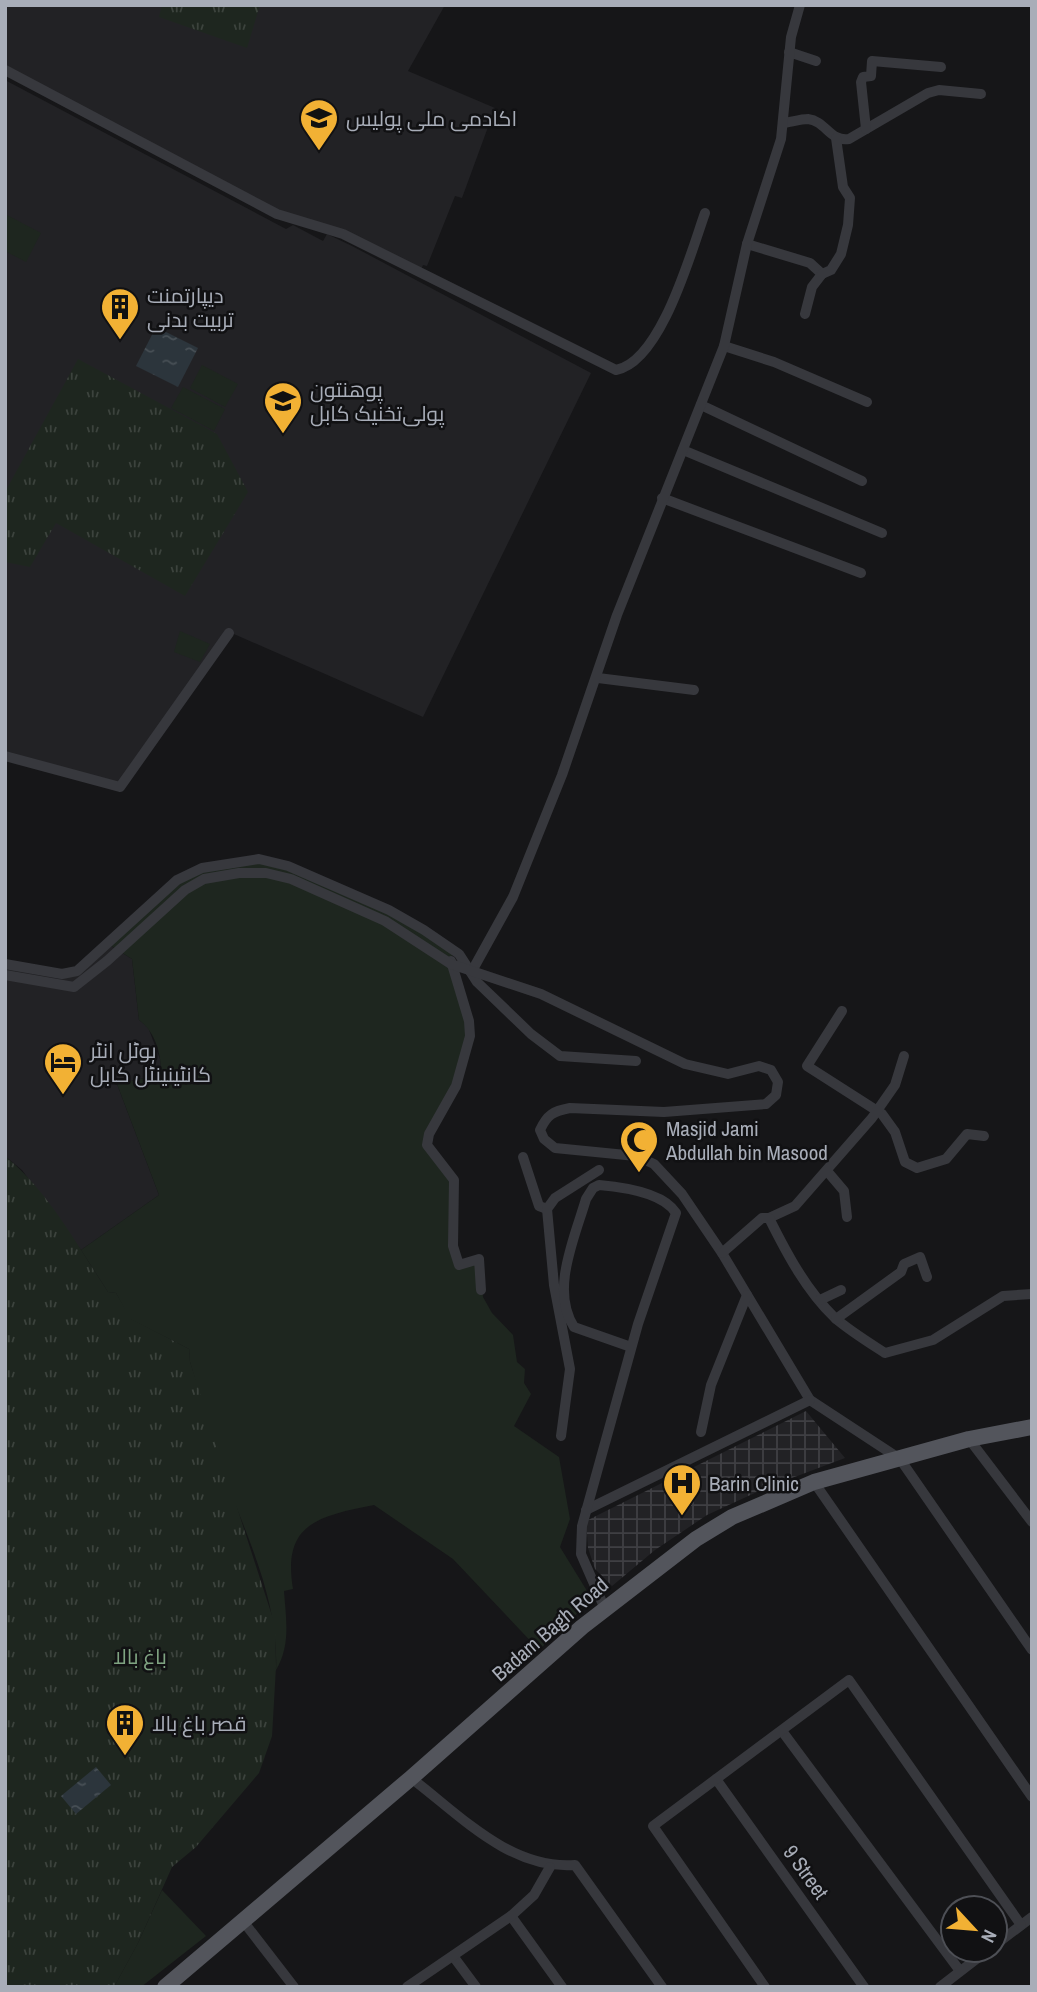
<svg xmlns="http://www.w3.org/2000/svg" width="1037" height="1992" font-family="'Archivo Narrow',Cairo,sans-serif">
<defs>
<pattern id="industrial-grid" width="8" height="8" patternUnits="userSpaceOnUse" patternTransform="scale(1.75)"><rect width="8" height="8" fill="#222225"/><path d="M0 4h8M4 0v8" fill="none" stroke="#3f3f43"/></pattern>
<pattern id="park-tufts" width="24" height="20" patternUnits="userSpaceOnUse" patternTransform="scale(1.75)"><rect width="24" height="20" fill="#1e261f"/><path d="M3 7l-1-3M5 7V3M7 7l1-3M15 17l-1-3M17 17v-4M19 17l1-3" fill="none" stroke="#3c433d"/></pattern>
<pattern id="water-ripples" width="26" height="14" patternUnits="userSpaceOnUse" patternTransform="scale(1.75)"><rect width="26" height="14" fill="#2c353c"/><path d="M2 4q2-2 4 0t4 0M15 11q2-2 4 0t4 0" fill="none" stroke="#485056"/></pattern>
</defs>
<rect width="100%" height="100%" fill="#161618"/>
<g fill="#222225">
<polygon points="5,5 445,5 408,71 495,108 462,198 455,196 427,266 423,265 420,272 343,234 289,219 5,70"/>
<polygon points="5,80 286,229 293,225 323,241 327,234 352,246 591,373 423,717 227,631 122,784 5,753"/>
<polygon points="108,944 132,959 139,1020 148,1027 160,1059 161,1068 154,1076 117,1084 159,1195 81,1250 22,1170 5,1156 5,964 77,971"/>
</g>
<polygon fill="url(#industrial-grid)" points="806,1411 845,1458 768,1487 707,1515 655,1550 612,1586 595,1569 588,1548 586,1521"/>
<g fill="#1e261f">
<polygon points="5,214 41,233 26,262 5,251"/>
<polygon points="202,365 238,384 225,407 190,388"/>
<polygon points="183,387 225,409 214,431 171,408"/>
<polygon points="180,631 210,644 200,662 174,652"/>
<path d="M 259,859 L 389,910 L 452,949 C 450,976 467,997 469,1023 C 472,1063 443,1105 427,1140 L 454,1180 L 459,1265 L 479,1259 L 483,1297 L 492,1313 L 513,1335 L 517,1362 L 525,1369 L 524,1383 L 531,1394 L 514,1426 L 559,1457 L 570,1519 L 560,1547 L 592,1599 L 539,1650 L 453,1559 L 374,1505 C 319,1516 282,1523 293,1589 L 284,1591 C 286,1619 291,1645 276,1670 C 279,1599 246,1535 222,1470 C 210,1435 201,1398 190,1362 L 189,1349 L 130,1319 L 116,1293 L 108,1292 L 81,1250 L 159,1195 L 117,1084 L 154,1076 L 161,1068 C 160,1050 154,1031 139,1020 L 132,959 L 108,944 L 177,880 L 202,868 Z"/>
<polygon points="162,1890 206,1936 141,1987 114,1987 138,1943"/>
</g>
<g fill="url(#park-tufts)">
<polygon points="162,5 260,5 247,48 159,17"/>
<polygon points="78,359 217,434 248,492 185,596 56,523 30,567 5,562 5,492"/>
<path d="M 5,1156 C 49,1192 77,1245 108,1292 L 116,1293 L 131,1319 L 189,1349 L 190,1362 L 275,1625 L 276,1666 L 272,1736 L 259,1773 L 196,1847 L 172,1867 L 138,1943 L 114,1987 L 5,1987 Z"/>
</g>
<g fill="url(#water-ripples)">
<polygon points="156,327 198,348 178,387 136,366"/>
<polygon points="96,1767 111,1785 76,1814 61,1796"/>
</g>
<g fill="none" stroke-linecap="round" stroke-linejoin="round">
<g stroke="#37383d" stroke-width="10">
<polyline points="789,52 816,61"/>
<path d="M 5,70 L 277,214 L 343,234 L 616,370 C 661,362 691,252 705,213"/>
<path d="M 784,123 C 791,122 801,119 808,119 C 826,121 830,142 849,139 L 928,93 L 939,90 L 981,94"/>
<polyline points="866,129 861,82 863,77 871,76 872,61 941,67"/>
<polyline points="747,244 810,263 822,274"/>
<polyline points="805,314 812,287 822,274 831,270 841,254 848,225 850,198 843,187 836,138"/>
<polyline points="724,346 774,362 867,402"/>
<polyline points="701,405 862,481"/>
<polyline points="683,450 882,533"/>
<polyline points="662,498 861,573"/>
<polyline points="598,678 694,690"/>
<polyline points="5,756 120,787 229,633"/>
<polyline points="451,961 469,1021 470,1036 456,1086 429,1134 427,1145 454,1180 453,1246 459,1265 479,1259 481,1290"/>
<polyline points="5,964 62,974 77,971 177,880 202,868 259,859 288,866 389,910 424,930 459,954 477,982 531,1034 560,1056 636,1061"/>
<polyline points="472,971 513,897 562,775 617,615 724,346 747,244 781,139 791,37 800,5"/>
<path d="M 5,975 L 74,987 L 107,961 L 185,890 L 204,879 L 239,873 L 266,873 L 291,879 L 385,921 L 451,964 L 541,994 L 685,1064 L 728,1074 L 759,1066 L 771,1070 L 778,1082 L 776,1095 L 766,1104 L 664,1112 L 570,1108 C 553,1111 547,1115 540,1130 L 544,1139 L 555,1148 L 636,1156 L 654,1164 L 682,1194 L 722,1253 L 810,1400 L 900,1459 L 1032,1650"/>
<polyline points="842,1011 807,1066 882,1114 895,1132 905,1162 917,1168 946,1159 967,1134 984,1136"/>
<polyline points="523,1157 539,1206 547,1209"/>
<polyline points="827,1171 844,1191 847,1217"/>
<polyline points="769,1218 795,1206 872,1118 895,1085 904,1056"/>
<path d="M 722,1253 L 762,1218 L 769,1218 C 787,1254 806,1290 835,1318 C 850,1331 868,1342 885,1353 L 933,1340 L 1003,1296 L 1032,1294"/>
<polyline points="820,1300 841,1290"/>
<polyline points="836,1319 901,1272 904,1264 920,1257 927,1277"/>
<polyline points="701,1432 711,1385 747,1295"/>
<polyline points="561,1436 570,1369 554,1285 547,1209 555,1198 599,1170"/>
<polyline points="969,1439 1032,1522"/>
<polyline points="814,1482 1032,1797"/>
<polyline points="586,1510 810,1400"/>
<path d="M 605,1609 L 581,1554 L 582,1526 L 638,1324 L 676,1213 C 663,1192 622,1187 599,1185 L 593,1188 L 586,1199 C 575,1237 550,1290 574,1327 L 631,1347"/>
<polyline points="782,1731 960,1971"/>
<path d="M 411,1778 C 460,1815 510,1870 575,1865 L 662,1987"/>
<polyline points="716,1779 864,1987"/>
<polyline points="511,1916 562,1987"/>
<polyline points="243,1921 294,1987"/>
<polyline points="995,1945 1032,1917"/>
<polyline points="453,1956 476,1987"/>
<polyline points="407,1987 511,1916 534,1895 550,1867"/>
<polyline points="765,1987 653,1826 849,1680 1021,1925"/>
<polyline points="940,1987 988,1950"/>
</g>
<polyline stroke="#53555c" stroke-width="16" points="165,1987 411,1778 582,1627 696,1539 732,1517 814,1482 969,1439 1032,1427"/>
</g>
<defs>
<symbol id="university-pin" viewBox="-11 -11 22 30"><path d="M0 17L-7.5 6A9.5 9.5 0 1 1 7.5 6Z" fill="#f2b134" stroke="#111113"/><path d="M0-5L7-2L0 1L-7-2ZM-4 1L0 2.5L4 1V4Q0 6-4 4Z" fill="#111"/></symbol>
<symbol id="building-pin" viewBox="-11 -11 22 30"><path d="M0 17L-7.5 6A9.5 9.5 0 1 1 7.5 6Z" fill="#f2b134" stroke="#111113"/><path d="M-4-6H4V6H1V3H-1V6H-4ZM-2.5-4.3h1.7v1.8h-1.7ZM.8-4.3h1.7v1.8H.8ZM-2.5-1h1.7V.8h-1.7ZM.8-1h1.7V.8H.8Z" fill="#111"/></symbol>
<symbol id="hotel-pin" viewBox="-11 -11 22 30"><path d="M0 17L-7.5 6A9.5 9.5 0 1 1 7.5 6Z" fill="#f2b134" stroke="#111113"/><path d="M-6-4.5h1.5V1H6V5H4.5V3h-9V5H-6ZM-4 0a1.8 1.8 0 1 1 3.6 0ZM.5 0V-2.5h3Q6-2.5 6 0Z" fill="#111"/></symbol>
<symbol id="mosque-pin" viewBox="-11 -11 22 30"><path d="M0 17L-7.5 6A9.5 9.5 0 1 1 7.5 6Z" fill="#f2b134" stroke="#111113"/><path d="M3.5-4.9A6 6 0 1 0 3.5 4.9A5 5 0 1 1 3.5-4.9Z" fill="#111"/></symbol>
<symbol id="hospital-pin" viewBox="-11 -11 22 30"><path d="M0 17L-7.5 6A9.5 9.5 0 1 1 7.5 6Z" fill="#f2b134" stroke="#111113"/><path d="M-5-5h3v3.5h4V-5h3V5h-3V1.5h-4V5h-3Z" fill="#111"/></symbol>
</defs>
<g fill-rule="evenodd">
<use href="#university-pin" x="297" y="96" width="44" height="60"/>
<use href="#building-pin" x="98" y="285" width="44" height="60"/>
<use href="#university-pin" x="261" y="379" width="44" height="60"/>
<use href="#hotel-pin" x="41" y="1040" width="44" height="60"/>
<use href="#mosque-pin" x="617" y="1118" width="44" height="60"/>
<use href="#hospital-pin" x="660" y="1461" width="44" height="60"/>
<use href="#building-pin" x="103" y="1701" width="44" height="60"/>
</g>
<g text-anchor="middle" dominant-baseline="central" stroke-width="5" stroke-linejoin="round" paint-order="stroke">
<g font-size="21" fill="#a8adb8" stroke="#111113" text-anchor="start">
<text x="346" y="118">اکادمی ملی پولیس</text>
<text x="147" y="295">دیپارتمنت<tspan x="147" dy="24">تربیت بدنی</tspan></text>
<text x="310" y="389">پوهنتون<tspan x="310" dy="24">پولی‌تخنیک کابل</tspan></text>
<text x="90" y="1050">ہوٹل انٹر<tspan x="90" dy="24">کانٹینینٹل کابل</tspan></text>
<text x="666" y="1128">Masjid Jami<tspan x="666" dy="24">Abdullah bin Masood</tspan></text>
<text x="709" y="1483">Barin Clinic</text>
<text x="152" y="1723">قصر باغ بالا</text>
</g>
<g font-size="21" fill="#a8adb8" stroke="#111113">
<text transform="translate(550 1629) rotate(-41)">Badam Bagh Road</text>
<text transform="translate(806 1872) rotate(54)">9 Street</text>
</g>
<g font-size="21" fill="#7fa381" stroke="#111113">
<text x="140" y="1656">باغ بالا</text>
</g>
</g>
<rect width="1037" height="1992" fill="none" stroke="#a8adb8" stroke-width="14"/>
<g transform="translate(974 1929) rotate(116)"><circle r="33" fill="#111113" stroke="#4d4f55" stroke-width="2"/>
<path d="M0-5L12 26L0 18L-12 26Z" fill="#f2b134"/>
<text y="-10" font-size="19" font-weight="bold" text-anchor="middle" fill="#a8adb8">N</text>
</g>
</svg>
